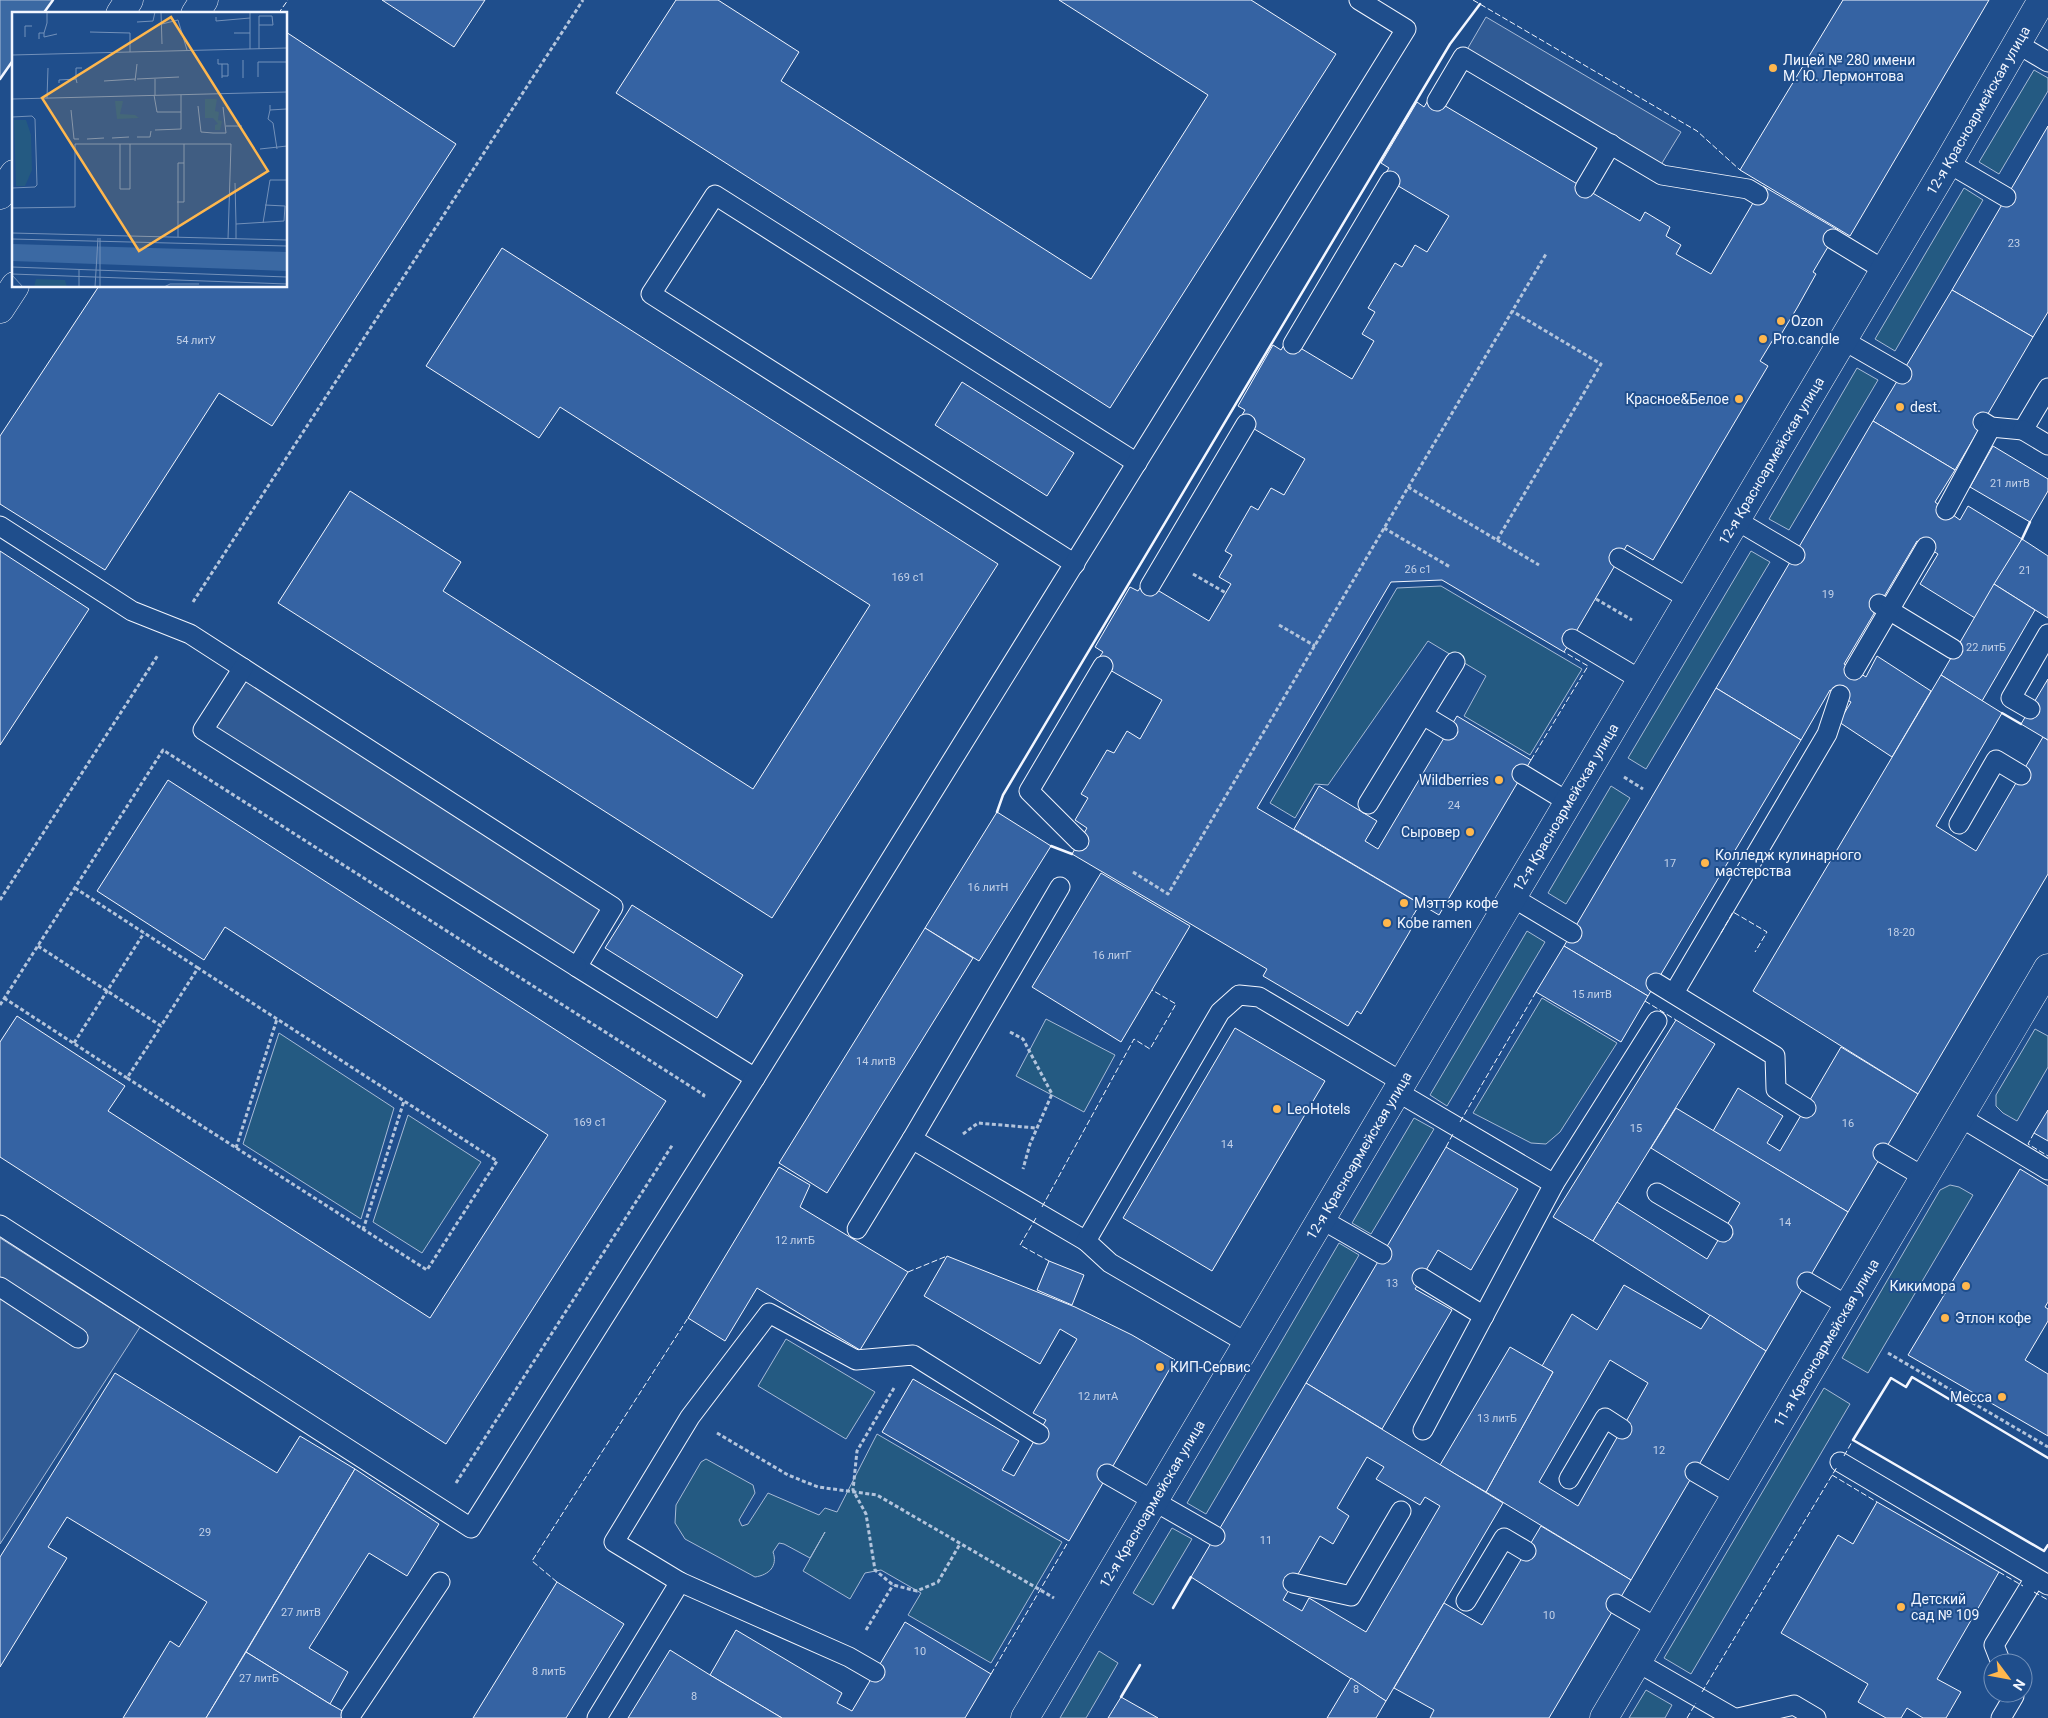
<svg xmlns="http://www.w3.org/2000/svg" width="2048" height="1718" font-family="Roboto,sans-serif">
<rect width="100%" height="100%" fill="#1f4e8c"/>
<g fill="#245a82" stroke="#a8bbd7">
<polygon points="2034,70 2048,78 2048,91 1999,174 1979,162"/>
<polygon points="1964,188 1983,200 1895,351 1875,339"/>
<polygon points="1857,368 1878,380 1789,530 1769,519"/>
<polygon points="1751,551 1770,562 1646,769 1628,758"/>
<polygon points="1441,586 1582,669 1530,755 1464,716 1486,676 1428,641 1328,785 1315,784 1295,818 1270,803 1397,588"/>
<polygon points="1611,786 1630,798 1566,904 1548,893"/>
<polygon points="1527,931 1545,942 1447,1106 1430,1095"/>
<polygon points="1542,998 1617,1043 1560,1132 1546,1144 1531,1143 1473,1113"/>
<polygon points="1046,1019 1115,1055 1084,1112 1016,1076"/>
<polygon points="2035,1029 2048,1036 2048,1067 2017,1121 2003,1113 1996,1106 1996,1095"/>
<polygon points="279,1033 394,1108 361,1219 243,1144"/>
<polygon points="408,1115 481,1162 422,1253 373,1222"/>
<polygon points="1414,1118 1434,1129 1371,1234 1352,1223"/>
<polygon points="1950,1185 1959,1187 1973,1195 1868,1373 1842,1358 1940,1190"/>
<polygon points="1339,1243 1359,1255 1206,1514 1187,1503"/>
<polygon points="786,1339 875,1392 846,1439 758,1386"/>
<polygon points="1824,1388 1850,1404 1691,1674 1664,1658"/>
<path d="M 877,1434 L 1062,1542 L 991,1663 L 908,1615 L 921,1593 L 881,1570 L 865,1573 L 850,1599 L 803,1571 L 825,1532 L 810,1558 L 784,1544 L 779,1543 L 773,1552 C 778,1566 769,1575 755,1577 L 685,1539 L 675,1523 L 676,1505 L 701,1462 L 706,1459 L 753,1485 L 755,1493 L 739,1520 L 742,1526 L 748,1524 L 768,1493 L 819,1515 L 825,1508 L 837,1512 Z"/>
<polygon points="1172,1528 1192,1539 1153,1605 1133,1593"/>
<polygon points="1099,1651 1118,1663 1086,1718 1060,1718"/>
<polygon points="1646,1690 1672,1705 1665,1718 1629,1718"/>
</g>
<g fill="#305b95" stroke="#a8bbd7">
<polygon points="1486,17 1681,132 1659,168 1465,53"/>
<polygon points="245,676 609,906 576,959 212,729"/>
<polygon points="0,1238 140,1327 0,1544"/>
</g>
<polygon fill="#3b69a3" stroke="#a8bbd7" points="0,0 53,0 43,14 14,14 14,59 0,79"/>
<g fill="#3563a3" stroke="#f2f6ff" fill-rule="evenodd">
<polygon points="382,0 485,0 454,47"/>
<polygon points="676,0 718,0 799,52 781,81 1091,279 1208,95 1059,0 1251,0 1336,54 1110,408 616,93"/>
<polygon points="1843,0 1989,0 1850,236 1740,170"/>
<polygon points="286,32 456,144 272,426 219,393 105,570 0,504 0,436 99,286 286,286"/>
<polygon points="1430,97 1640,221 1645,212 1670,227 1666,236 1681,245 1676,254 1711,274 1763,186 1838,230 1813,272 1816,274 1797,308 1777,341 1774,338 1760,361 1768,366 1653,560 1627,545 1564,652 1442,580 1391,582 1257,808 1420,904 1411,919 1415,921 1409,933 1361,1014 1357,1011 1348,1026 1263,976 1267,969 1072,854 1087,828 1075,820 1088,798 1081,794 1107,750 1114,753 1127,731 1140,739 1162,700 1096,662 1103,652 1095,647 1130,587 1138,591 1144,582 1209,621 1231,584 1219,577 1232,555 1225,551 1251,506 1258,510 1271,488 1284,495 1305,459 1239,420 1245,410 1238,406 1273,345 1281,350 1287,340 1352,379 1374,341 1362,334 1375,312 1368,308 1395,263 1402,267 1415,245 1427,252 1449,216 1383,177 1389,168 1381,163 1417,102 1424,107"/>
<polygon points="2048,126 2048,312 2033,337 1952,290"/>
<polygon points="502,248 998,564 772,918 278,603 350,491 461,562 443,591 753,789 870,605 560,407 539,438 426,366"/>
<polygon points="1952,290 2033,337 1955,470 1873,421"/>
<polygon points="962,382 1074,453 1047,496 935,425"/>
<polygon points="1873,421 1955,470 1935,502 1960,520 1968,506 2022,539 1975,618 1920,584 1938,554 1917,541 1844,664 1866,677 1877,656 1931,691 1892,757 1839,722 1851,702 1830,690 1801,740 1716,688"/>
<polygon points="1993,446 2048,479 2048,491 2030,522 1970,487"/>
<polygon points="2022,539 2048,556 2048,618 1994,584"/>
<polygon points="0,551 89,609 0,745"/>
<polygon points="1994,584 2035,610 1982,701 1941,675"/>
<polygon points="1941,675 2002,713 1936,826 1976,851 2043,737 2048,740 2048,874 1918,1094 1753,991"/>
<polygon points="2048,679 2048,740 2021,724"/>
<polygon points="1716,688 1801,740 1648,996 1564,946"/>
<polygon points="1457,716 1531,760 1439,915 1294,829 1319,786 1377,821 1365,841 1378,849"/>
<polygon points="168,780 666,1101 446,1444 0,1157 0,1042 17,1016 125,1086 108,1111 430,1318 548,1135 225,927 204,960 97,891"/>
<polygon points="997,812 1051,846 979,961 925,928"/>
<polygon points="1101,873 1190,926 1121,1042 1032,987"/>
<polygon points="632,905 743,975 717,1018 605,948"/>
<polygon points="925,928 973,958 827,1193 779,1163"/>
<polygon points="1564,946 1648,996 1621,1042 1536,992"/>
<polygon points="1676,1020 1715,1044 1593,1241 1553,1217"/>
<polygon points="1235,1028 1325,1081 1212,1271 1123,1218"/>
<polygon points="1841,1047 1918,1094 1848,1212 1713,1131 1738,1088 1783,1116 1767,1143 1780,1151"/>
<polygon points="1676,1108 1848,1212 1766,1351 1593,1241 1617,1202 1707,1259 1740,1203 1651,1148"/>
<polygon points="2048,1110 2048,1141 2034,1133"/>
<polygon points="1446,1147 1518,1189 1471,1270 1438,1250 1415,1289 1452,1310 1382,1429 1306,1383"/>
<polygon points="779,1167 810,1185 800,1207 908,1272 860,1350 757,1288 725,1341 688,1318"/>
<polygon points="2020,1169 2048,1186 2048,1302 2045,1307 2048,1309 2048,1321 2025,1360 2048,1374 2048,1436 1908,1355"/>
<polygon points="947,1256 1075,1307 1132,1335 1175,1360 1069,1541 882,1432 913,1379 1019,1441 1002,1470 1014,1476 1046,1420 1033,1413 1077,1339 1060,1329 1040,1364 924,1296"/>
<polygon points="1049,1261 1084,1275 1072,1305 1037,1290"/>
<path d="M 1624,1285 L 1701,1329 L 1710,1315 L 1766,1351 L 1631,1580 L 1486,1492 L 1553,1372 L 1542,1366 L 1572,1314 L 1597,1330 ZM 1610,1360 L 1648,1383 L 1578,1506 L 1539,1482 Z"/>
<polygon points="1510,1347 1553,1372 1486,1492 1440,1465"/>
<polygon points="115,1373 277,1473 300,1436 355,1469 206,1718 123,1718 170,1641 179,1647 207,1602 67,1517 48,1547 67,1558 0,1667 0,1557"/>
<path d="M 1306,1383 L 1503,1503 L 1386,1701 L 1191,1577 ZM 1367,1457 L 1384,1467 L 1376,1479 L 1420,1505 L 1425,1497 L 1440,1506 L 1366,1632 L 1309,1598 L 1302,1611 L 1283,1600 L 1320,1536 L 1333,1544 L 1349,1516 L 1337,1508 Z"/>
<polygon points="355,1469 439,1524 407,1576 369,1553 309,1648 348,1672 330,1704 246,1652"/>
<polygon points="1877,1502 1999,1572 1937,1679 1961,1692 1946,1718 1923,1718 1907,1708 1901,1718 1886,1718 1858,1702 1868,1684 1781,1633 1838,1535 1853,1544"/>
<polygon points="1541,1526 1631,1580 1549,1718 1430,1718 1434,1710 1394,1688 1444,1603 1482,1625"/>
<polygon points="557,1582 624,1624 566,1718 473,1718"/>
<polygon points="905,1622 991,1674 965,1718 782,1718 710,1675 736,1630 842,1693 837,1703 852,1711"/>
<polygon points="670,1650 710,1675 782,1718 628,1718"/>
<polygon points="246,1652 330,1704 355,1718 206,1718"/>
<polygon points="1351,1678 1386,1701 1376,1718 1327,1718"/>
<polygon points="1121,1697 1158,1718 1108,1718"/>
</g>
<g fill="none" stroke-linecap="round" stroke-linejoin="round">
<defs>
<g id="lane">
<polyline points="2016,43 2048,62"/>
<polyline points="1437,101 1463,57 1662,175 1748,189 1758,195"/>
<polyline points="1948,163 2006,197"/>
<polyline points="1585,188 1611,144"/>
<polyline points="1833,239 1884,270"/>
<polyline points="1843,340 1902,374"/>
<polyline points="1293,344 1390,181"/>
<polyline points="1983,422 1991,427 2023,430 2048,388"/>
<polyline points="2023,430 2048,445"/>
<polyline points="1946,510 1991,427"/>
<polyline points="1736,520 1795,555"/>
<polyline points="0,526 132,611 190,634 613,907 577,967 755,1078"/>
<polyline points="1619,558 1689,599"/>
<polyline points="1075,564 651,294 715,195 1137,463"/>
<polyline points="1150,586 1246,424"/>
<polyline points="1879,604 1953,649"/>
<polyline points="1572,639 1641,680"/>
<polyline points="243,668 203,730 577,967"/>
<polyline points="1854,670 1926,547"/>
<polyline points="2030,709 2011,698 2048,634"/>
<polyline points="1423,715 1448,730"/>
<polyline points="1522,774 1568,802"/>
<polyline points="1368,804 1455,662"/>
<polyline points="1959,824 1996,760 2021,775"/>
<polyline points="1079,841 1029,791 1103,666"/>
<polyline points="1060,887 912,1139 1086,1241"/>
<polyline points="1512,897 1572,933"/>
<polyline points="1656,983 1775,1056 1776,1089 1806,1108"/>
<polyline points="1674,993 1827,734 1840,695"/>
<polyline points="1396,1091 1554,1184"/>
<polyline points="1960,1117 2048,1170"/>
<polyline points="1883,1153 1924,1177"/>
<polyline points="1657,1193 1723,1232"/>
<polyline points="1321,1219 1382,1254"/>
<polyline points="0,1225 471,1528 755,1078 1406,29 1359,0"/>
<polyline points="857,1229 912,1139"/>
<polyline points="1422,1278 1484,1316"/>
<polyline points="1807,1282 1848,1306"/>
<polyline points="0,1287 78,1338"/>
<polyline points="1247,1343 1110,1263 1086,1241 1220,1012 1239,995 1259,997 1402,1082"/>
<polyline points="1423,1430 1554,1184 1657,1021"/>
<polyline points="1840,1462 2048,1585"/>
<polyline points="1695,1472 1736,1496"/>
<polyline points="1107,1474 1215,1536"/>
<polyline points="1569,1479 1605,1418 1622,1429"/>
<polyline points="1293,1583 1351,1596 1401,1511"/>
<polyline points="1466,1601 1504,1538 1526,1551"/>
<polyline points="1616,1604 1657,1628"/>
<polyline points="1637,1662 1734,1718"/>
<polyline points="2001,1663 1994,1645 2035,1578"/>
<polyline points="875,1672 849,1657 680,1582 614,1542 690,1417 769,1313 856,1360 913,1355 1039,1434"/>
<polyline points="351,1715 440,1582"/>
<polyline points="597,1718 680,1582"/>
<polyline points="1738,1718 1794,1705 1816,1718"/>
<polyline points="2001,1718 2014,1696 2013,1693"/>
</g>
<g id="street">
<path id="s1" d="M 1604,1718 L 2048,968"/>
</g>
<g id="secondary">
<polyline points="120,14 129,0"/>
<polyline points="195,14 204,0"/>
<polyline points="0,195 14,174"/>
<polyline points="0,309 15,286"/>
<path id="s2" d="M 1025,1718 L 1948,163 L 2042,0"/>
</g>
</defs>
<use href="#lane" stroke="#f2f6ff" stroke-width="21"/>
<use href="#street" stroke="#f2f6ff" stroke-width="29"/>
<use href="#secondary" stroke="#f2f6ff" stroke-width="29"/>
<g stroke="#b3c4dc" stroke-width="3" stroke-dasharray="4 2.5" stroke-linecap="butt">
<polyline points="1408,487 1497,540 1601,364 1512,311"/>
<polyline points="1384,528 1450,567"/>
<polyline points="1497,540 1539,565"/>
<polyline points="1193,574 1226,593"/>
<polyline points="1596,599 1632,620"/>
<polyline points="193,602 583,0"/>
<polyline points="1279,625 1315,646"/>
<polyline points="1624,777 1643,789"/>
<polyline points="1133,872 1168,894 1546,254"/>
<polyline points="75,888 198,968"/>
<polyline points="0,900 158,655"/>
<polyline points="38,946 161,1026 198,968 497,1161 427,1270 127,1078 161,1026"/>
<polyline points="4,998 127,1078"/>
<polyline points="0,1005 163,750 704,1095 703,1097"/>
<polyline points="1010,1032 1023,1039 1052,1094 1030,1144 1023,1169"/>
<polyline points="74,1043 144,933"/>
<polyline points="963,1134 978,1123 1036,1128"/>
<polyline points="236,1148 277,1019"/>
<polyline points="363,1230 404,1101"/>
<polyline points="1888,1353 2048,1447"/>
<polyline points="894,1388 857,1451 853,1490 866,1514 875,1570 893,1585 917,1591 938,1582 960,1544"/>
<polyline points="717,1433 788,1475 818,1487 877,1495 1054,1598"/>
<polyline points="456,1483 673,1144"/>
<polyline points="866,1630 893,1585"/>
</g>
<use href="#lane" stroke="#1f4e8c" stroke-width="19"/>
<use href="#street" stroke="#1f4e8c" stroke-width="28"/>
<use href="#secondary" stroke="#1f4e8c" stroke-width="28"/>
<g stroke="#f2f6ff" stroke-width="1" stroke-dasharray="6 2.5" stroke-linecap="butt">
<polyline points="1473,0 1697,131 1740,170"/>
<polyline points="278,14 288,0"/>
<polyline points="1531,760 1588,666 1564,652"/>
<polyline points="1721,933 1733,912 1767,932 1755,952"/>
<polyline points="1645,1001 1676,1020"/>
<polyline points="1460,1122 1536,992"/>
<polyline points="2034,1133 2028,1144 2048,1156"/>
<polyline points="1446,1147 1454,1132"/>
<polyline points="1042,1207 1134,1039 1150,1049 1176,1004 1152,990"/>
<polyline points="1036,1218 1020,1245 1049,1261"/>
<polyline points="908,1272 947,1256"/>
<polyline points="1844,1456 1853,1440"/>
<polyline points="1832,1475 1877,1502"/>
<polyline points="1999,1572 2023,1586"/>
<polyline points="557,1582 532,1561 688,1318"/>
<polyline points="2034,1592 2048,1600"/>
<polyline points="991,1674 1068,1542"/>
<polyline points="1702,1692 1837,1467"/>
<polyline points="1687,1718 1696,1703"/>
</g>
<g stroke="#f2f6ff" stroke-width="2.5">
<polyline points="43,14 53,0"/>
<polyline points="0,79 14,59"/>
<polyline points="2022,539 2030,522"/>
<polyline points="2002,713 2021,724"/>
<polyline points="997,812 1003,795 1450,44 1480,4"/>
<polyline points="1051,846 1072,854"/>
<polyline points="2048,1458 1912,1377 1906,1387 1891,1378 1853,1440 2044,1551 2048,1545"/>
<polyline points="1173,1608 1191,1577"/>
<polyline points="1121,1697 1140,1665"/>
</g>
</g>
<g fill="#ffb74d" stroke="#1f4e8c" stroke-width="2">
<circle cx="1773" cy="68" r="5"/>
<circle cx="1781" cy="321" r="5"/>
<circle cx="1763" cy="339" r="5"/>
<circle cx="1739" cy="399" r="5"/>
<circle cx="1900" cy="407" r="5"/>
<circle cx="1499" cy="780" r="5"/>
<circle cx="1470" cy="832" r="5"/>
<circle cx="1705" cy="863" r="5"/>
<circle cx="1404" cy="903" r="5"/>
<circle cx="1387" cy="923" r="5"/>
<circle cx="1277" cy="1109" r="5"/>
<circle cx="1966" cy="1286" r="5"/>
<circle cx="1945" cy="1318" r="5"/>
<circle cx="1160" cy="1367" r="5"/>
<circle cx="2002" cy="1397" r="5"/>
<circle cx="1901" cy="1607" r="5"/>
</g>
<g text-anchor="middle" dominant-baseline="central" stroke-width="4" stroke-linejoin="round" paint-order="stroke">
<g font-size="11" fill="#c3d1e8">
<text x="2014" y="243">23</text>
<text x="196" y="340">54 литУ</text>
<text x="2010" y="483">21 литВ</text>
<text x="1418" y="569">26 с1</text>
<text x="2025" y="570">21</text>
<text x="908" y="577">169 с1</text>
<text x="1828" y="594">19</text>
<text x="1986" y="647">22 литБ</text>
<text x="1454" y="805">24</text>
<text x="1670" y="863">17</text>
<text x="988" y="887">16 литН</text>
<text x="1901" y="932">18-20</text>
<text x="1112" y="955">16 литГ</text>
<text x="1592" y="994">15 литВ</text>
<text x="876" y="1061">14 литВ</text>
<text x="590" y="1122">169 с1</text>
<text x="1848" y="1123">16</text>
<text x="1636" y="1128">15</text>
<text x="1227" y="1144">14</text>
<text x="1785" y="1222">14</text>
<text x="795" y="1240">12 литБ</text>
<text x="1392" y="1283">13</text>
<text x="1098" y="1396">12 литА</text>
<text x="1497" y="1418">13 литБ</text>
<text x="1659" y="1450">12</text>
<text x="205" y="1532">29</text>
<text x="1266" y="1540">11</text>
<text x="301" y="1612">27 литВ</text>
<text x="1549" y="1615">10</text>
<text x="920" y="1651">10</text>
<text x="549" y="1671">8 литБ</text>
<text x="259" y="1678">27 литБ</text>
<text x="1356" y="1689">8</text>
<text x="694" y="1696">8</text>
</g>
<g font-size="14" fill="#f2f6ff" stroke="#1f4e8c" text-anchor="start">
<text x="1783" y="60">Лицей № 280 имени<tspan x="1783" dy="16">М. Ю. Лермонтова</tspan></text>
<text x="1791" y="321">Ozon</text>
<text x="1773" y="339">Pro.candle</text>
<text x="1729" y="399" text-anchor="end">Красное&amp;Белое</text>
<text x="1910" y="407">dest.</text>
<text x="1489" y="780" text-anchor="end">Wildberries</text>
<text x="1460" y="832" text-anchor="end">Сыровер</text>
<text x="1715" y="855">Колледж кулинарного<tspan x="1715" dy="16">мастерства</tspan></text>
<text x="1414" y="903">Мэттэр кофе</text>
<text x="1397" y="923">Kobe ramen</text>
<text x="1287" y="1109">LeoHotels</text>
<text x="1956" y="1286" text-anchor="end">Кикимора</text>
<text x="1955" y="1318">Этлон кофе</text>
<text x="1170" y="1367">КИП-Сервис</text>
<text x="1992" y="1397" text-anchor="end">Mecca</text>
<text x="1911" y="1599">Детский<tspan x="1911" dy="16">сад № 109</tspan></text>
</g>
<g font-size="14" fill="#f2f6ff" stroke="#1f4e8c">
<text stroke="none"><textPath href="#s2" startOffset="1869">12-я Красноармейская улица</textPath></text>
<text stroke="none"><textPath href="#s2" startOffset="1462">12-я Красноармейская улица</textPath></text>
<text stroke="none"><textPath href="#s2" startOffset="1059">12-я Красноармейская улица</textPath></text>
<text stroke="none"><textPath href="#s2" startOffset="654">12-я Красноармейская улица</textPath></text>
<text stroke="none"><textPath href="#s1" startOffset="436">11-я Красноармейская улица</textPath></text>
<text stroke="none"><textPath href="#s2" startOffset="249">12-я Красноармейская улица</textPath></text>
</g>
</g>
<g transform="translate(12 12)">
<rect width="275" height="275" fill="#1f4e8c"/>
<path d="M 193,87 L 205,87 L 203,99 L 207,100 L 206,108 L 210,109 L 208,118 L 203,118 L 203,113 L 206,112 L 201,106 L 193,106 ZM 103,89 L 111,89 L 108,102 L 123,103 L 127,106 L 105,107 ZM 2,108 L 14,108 L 19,123 L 20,158 L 13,174 L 4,174 ZM 24,267 L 53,268 L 55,275 L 22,275 Z" fill="#245a82"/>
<path d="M 0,232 L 275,240 L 275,259 L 0,249 Z" fill="#3b69a3"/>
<path fill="none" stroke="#7391ba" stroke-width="1" d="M 149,0 L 150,32M 238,0 L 238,37M 204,5 L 204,9 L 238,6M 125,10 L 141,9 L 143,0M 150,12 L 166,8 L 175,38M 78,20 L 118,21 L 118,40M 32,21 L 32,25 L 45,22M 222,21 L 238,21M 13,25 L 13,14 L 20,14M 27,27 L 27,21 L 32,21 L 35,11 L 35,0M 247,37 L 247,4 L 260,4 L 261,13 L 247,13M 0,43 L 275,36M 206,47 L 206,52 L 210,52 L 210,66M 231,48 L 231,66M 210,52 L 216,52 L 216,64 L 210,64M 246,65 L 246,50 L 275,50M 64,67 L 64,56 L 70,56M 125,67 L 167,65M 143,67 L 143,83M 92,69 L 123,67M 123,69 L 125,52M 47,71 L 47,68 L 64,67 L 65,71M 142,83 L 145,100 L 169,100 L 169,83M 35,86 L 36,56M 0,87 L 275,80M 258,93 L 258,98 L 274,97M 186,94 L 189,120 L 201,121 L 214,121 L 211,95M 59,98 L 62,127 L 67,127M 258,98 L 256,107 L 261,111 L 265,137M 0,105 L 20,104 L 23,107 L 25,173 L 23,175 L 0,176M 214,114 L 230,114M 143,118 L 169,117 L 169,100M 125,125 L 138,125 L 139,119M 100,126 L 117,125M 75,127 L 92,126M 108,132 L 108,177 L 118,177 L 118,132M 248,137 L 275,134M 223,171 L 224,212M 165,190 L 172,190 L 172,151M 0,192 L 0,243M 0,196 L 63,195 L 63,132 L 219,132 L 216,227M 251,211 L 258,168 L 275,168M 0,221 L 275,228M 166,225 L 166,151 L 172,151 L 172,132M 0,227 L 275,234M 224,227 L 224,212 L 272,209 L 273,194 L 253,193M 0,255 L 275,265M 0,262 L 275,272M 0,263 L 11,275M 67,275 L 67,258M 83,275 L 86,226M 88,275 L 88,226M 152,275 L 158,272 L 187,272"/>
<path fill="#ffb74d" fill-opacity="0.15" stroke="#ffb74d" stroke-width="2.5" d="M 159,5 L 256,159 L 127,239 L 30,86 Z"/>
<rect width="275" height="275" fill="none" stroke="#f2f6ff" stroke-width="2.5"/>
</g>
<g transform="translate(2008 1678) rotate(122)"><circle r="24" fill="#1f4e8c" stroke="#7391ba"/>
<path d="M0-4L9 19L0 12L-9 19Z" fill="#ffb74d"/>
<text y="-8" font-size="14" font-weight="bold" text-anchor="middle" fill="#f2f6ff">N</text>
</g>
</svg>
